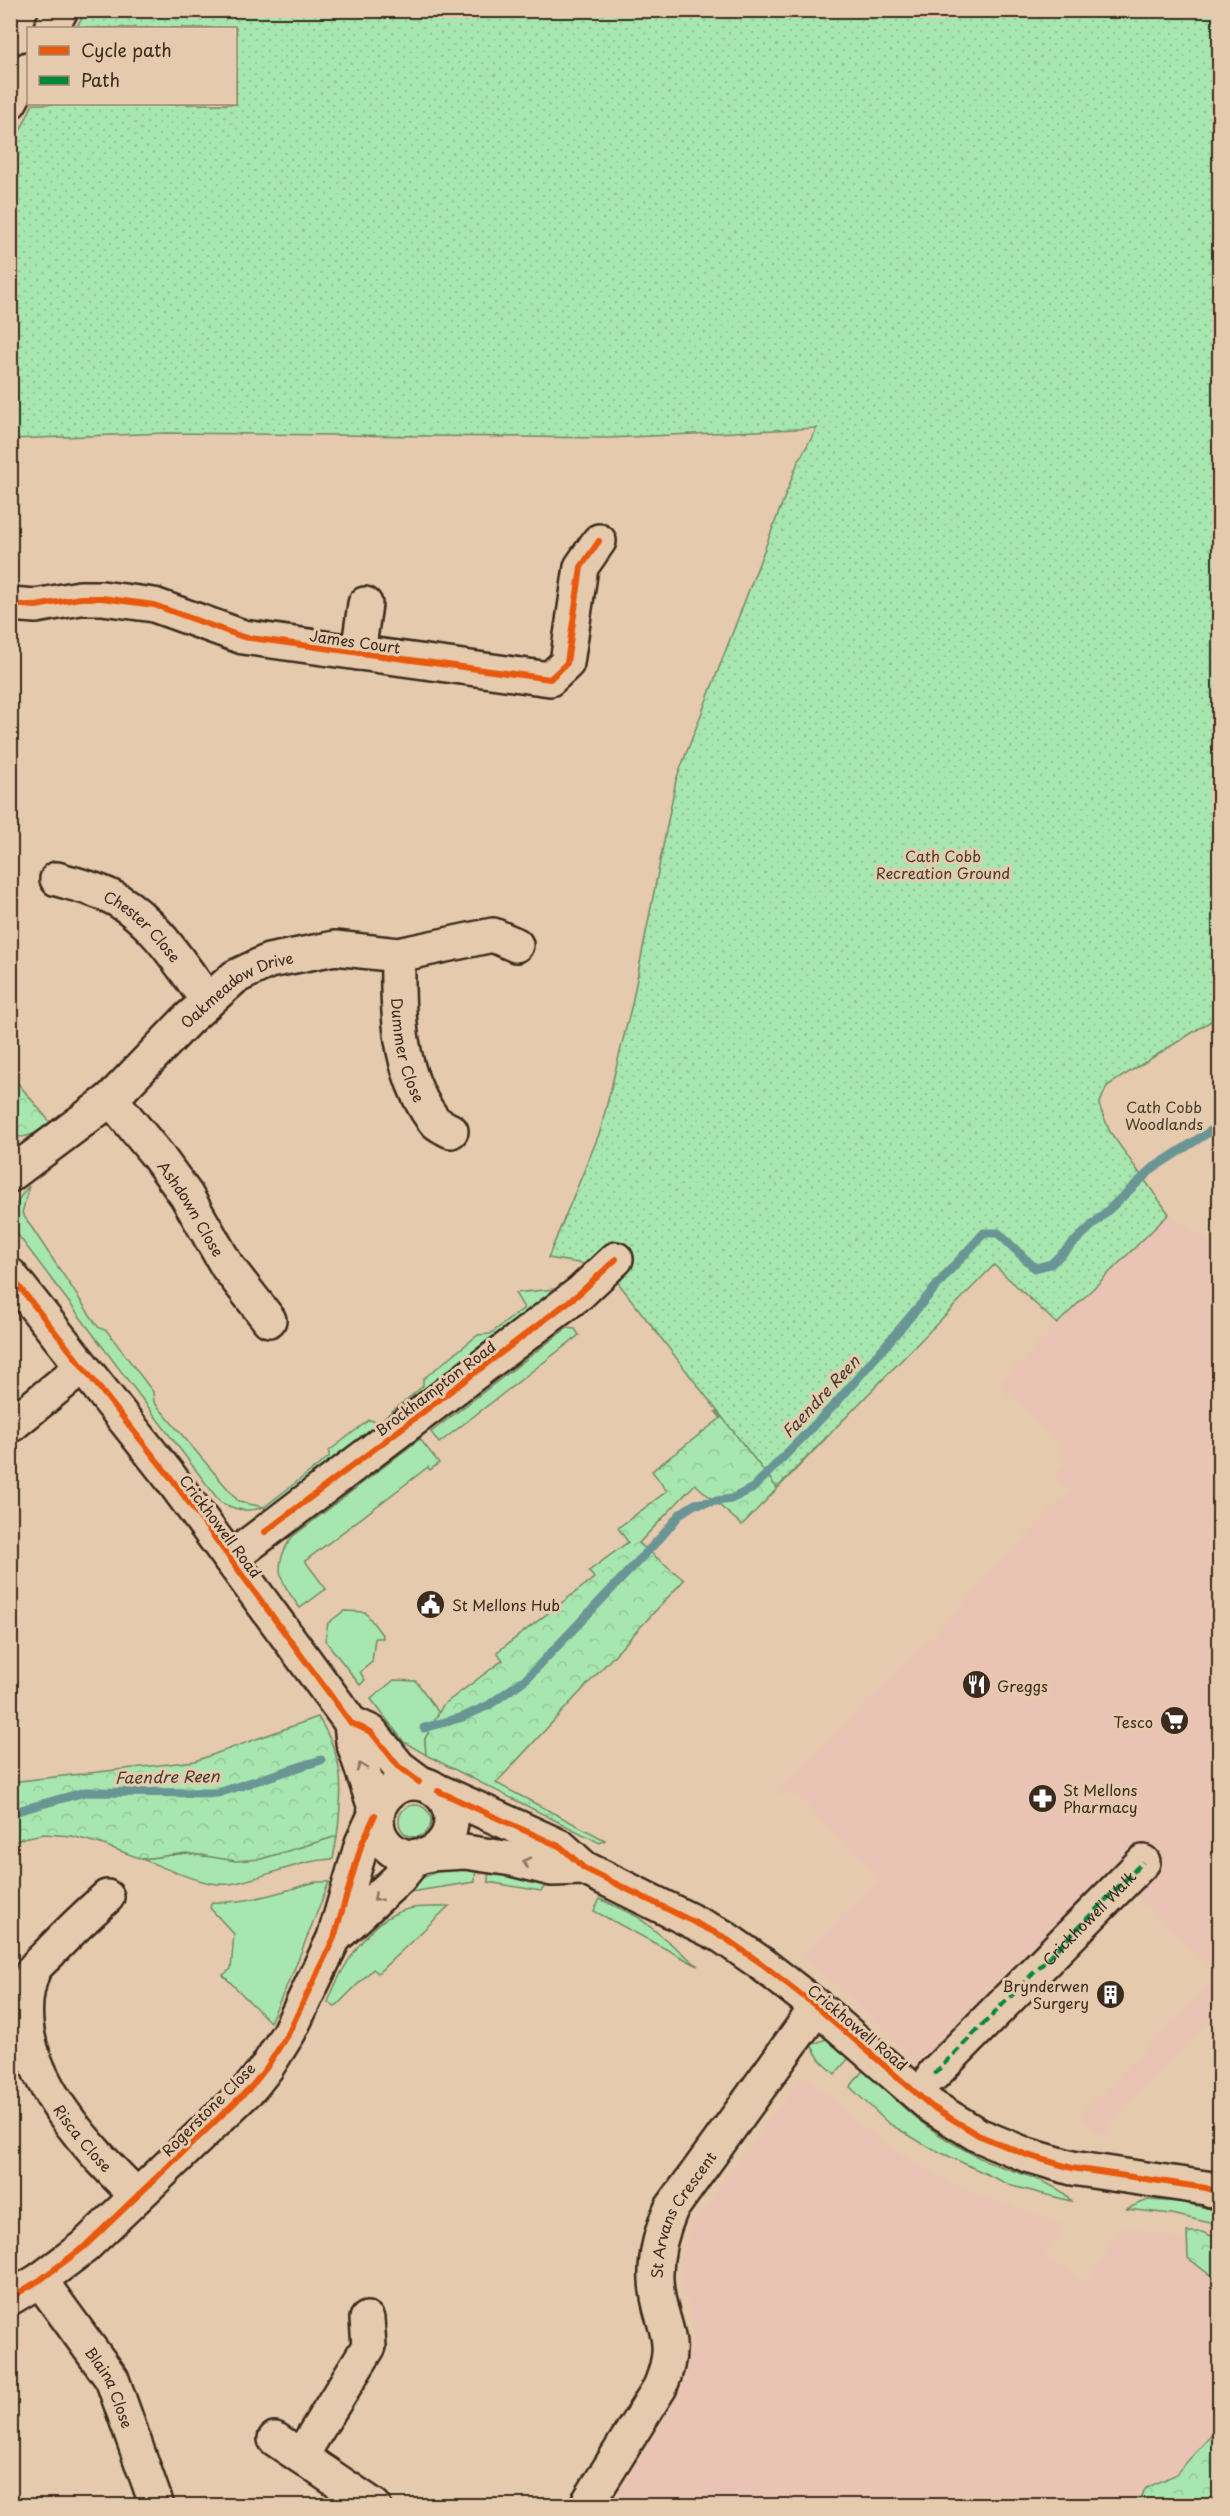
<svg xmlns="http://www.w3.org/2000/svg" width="1230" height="2516" font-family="'Playpen Sans',sans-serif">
<defs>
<pattern id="forest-crowns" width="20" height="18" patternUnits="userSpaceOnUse" patternTransform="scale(1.5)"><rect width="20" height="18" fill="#a7e7af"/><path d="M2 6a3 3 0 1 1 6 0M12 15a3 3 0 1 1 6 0" fill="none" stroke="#91c696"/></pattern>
<pattern id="park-dots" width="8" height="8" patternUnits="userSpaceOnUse" patternTransform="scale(1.5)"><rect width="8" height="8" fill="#a7e7af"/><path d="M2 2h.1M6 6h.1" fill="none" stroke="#91c696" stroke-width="1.8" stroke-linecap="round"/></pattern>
</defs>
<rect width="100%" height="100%" fill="#e6caad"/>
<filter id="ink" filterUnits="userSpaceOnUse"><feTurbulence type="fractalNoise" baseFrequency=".0167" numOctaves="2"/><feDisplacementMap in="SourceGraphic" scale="12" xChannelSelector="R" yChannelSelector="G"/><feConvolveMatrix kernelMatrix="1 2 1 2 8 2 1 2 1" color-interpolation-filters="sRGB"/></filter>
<g filter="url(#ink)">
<g fill="#e9c4b4">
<polygon points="1169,1214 1219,1248 1219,2011 1113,2118 1107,2130 1111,2143 1078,2116 1218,1975 1124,1884 933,2069 911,2059 880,2026 802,1955 879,1878 796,1795 786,1793 775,1795 944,1624 982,1584 980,1582 1070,1490 1054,1477 1064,1466 1061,1445 998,1384"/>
<polygon points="804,2074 877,2138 896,2151 962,2188 1065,2224 1045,2256 1086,2282 1123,2226 1219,2247 1220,2502 1218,2505 610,2506 682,2387 693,2330 682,2279 682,2252 690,2225"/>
</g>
<g fill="#a7e7af" stroke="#718866" stroke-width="1.5">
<path d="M 29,1186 L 22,1213 L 98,1327 L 107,1331 L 153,1392 L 154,1402 L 239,1502 L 264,1507 L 329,1457 L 329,1451 L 369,1420 L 379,1422 L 423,1386 L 423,1379 L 478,1335 L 490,1334 L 524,1308 L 515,1293 L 564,1288 L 268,1513 L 264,1507 C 246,1513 236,1510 220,1502 L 18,1235 C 10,1215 15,1201 29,1186 Z"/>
<polygon points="567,1328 575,1329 579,1335 439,1443 431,1432"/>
<path d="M 420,1439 L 439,1463 L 430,1470 L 428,1467 L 305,1561 L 326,1589 L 300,1608 C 280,1581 271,1567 292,1537 Z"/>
<polygon points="344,1611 365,1612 383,1636 383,1638 375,1638 372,1662 360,1672 365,1680 360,1685 325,1640 328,1623"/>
<polygon points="394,1680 416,1681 439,1713 425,1739 426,1755 404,1742 371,1699"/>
<circle cx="415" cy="1821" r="16"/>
<path d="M 337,1836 L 333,1859 C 295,1861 265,1878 230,1884 C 205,1887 166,1868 142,1859 L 186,1853 L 204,1856 L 261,1859 Z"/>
<path d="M 476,1865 L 475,1882 L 396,1894 C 421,1876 445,1866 476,1865 Z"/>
<polygon points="489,1866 550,1880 541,1891 488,1882"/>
<path d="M 316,1882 L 329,1882 L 294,1970 L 270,2022 L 223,1975 L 231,1969 L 234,1934 L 210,1908 L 212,1902 C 247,1904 282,1891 316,1882 Z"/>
<polygon points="600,1899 638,1917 698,1966 594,1911"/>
<path d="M 449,1906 L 378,1973 L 373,1969 L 335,2007 L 328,2002 C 341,1968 369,1918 408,1909 C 420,1906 436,1908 449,1906 Z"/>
<polygon points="826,2039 839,2040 856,2050 835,2074 820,2060 811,2045"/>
<path d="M 869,2063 C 878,2069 879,2082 886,2090 C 912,2119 946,2141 980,2158 C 1003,2170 1059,2181 1071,2201 L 1012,2186 L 927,2146 L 888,2123 L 850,2087 Z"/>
<polygon points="1148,2200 1181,2202 1219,2211 1219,2225 1172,2214 1126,2209"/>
</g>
<g fill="url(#forest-crowns)" stroke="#718866" stroke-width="1.5">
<path d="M 11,1075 L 50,1122 C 38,1132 27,1140 11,1136 Z"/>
<polygon points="716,1412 831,1433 742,1525 695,1484 639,1543 684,1580 496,1783 605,1840 600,1843 426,1755 425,1739 443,1705 503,1660 497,1652 594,1578 589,1571 628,1542 618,1528 667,1491 652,1471 721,1418"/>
<path d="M 318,1717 C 345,1760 343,1788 337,1836 L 261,1859 L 236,1861 L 186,1853 L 142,1859 L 101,1844 L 72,1836 L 44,1834 L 23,1838 L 11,1844 L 11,1782 L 195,1761 Z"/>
<polygon points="1187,2232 1202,2232 1219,2239 1219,2282 1188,2258"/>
<polygon points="1219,2427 1219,2505 1135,2505 1146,2488 1175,2475"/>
</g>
<polygon fill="url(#park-dots)" stroke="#718866" stroke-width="1.5" points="86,11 1219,11 1219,1016 1107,1086 1099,1105 1110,1132 1169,1214 1057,1324 994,1265 777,1488 613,1276 590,1265 548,1258 600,1132 632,1004 676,780 798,462 817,428 609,438 166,433 11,439 11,150 33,104 236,104 236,28 76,28"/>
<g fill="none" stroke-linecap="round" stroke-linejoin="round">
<g stroke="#6b9595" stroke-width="9">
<polyline points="424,1728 463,1717 489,1705 527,1678 662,1536 681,1513 695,1504 731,1499 753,1488 837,1402 952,1268 984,1233 998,1233 1035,1268 1051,1264 1153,1168 1220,1125"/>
<polyline points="10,1813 85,1792 218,1793 321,1760"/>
</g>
<defs>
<g id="minor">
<polyline points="51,28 61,10"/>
<polyline points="10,102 28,69"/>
<polyline points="10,604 36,606 80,598 102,598 154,605 243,637 550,679 567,663 581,567 599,541"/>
<polyline points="358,653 365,604"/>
<path id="s1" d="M 57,879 C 78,885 100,890 119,901 C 157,924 182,967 208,1001"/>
<path id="s2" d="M 398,955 C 397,1010 398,1071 432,1118 C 436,1124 445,1128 451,1131"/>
<path id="s3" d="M 111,1099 L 157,1155 L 186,1195 L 227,1266 L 269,1320"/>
<path id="s4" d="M 10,1175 L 111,1099 L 187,1020 L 235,977 L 269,961 L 335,948 L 398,955 L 493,935 L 516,945"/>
<polyline points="10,1275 170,1477 351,1723 371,1732 399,1767 419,1782"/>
<polyline points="10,1426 82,1367"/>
<polyline points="230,1559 580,1293 616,1259"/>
<polyline points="351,1723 353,1742 376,1811"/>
<circle cx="414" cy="1820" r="37"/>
<polyline points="438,1791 561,1847 584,1868 722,1936 762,1964 817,2007 931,2106 978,2135 1027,2155 1072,2168 1206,2188 1220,2193"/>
<polyline points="429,1854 465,1852 512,1859 552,1869 584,1868"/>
<path id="s5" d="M 107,1897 C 88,1914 69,1932 51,1951 C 46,1957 37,1963 33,1971 C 0,2057 82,2142 137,2196"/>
<polyline points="334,1938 399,1878 417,1856"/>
<path id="s6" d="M 934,2074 L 1143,1862"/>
<path id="s7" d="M 40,2280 L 112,2379 L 157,2506"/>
<polyline points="10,2298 40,2280 84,2247 252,2086 267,2067 289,2032 334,1938 362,1843 375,1815"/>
<polyline points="275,2439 374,2506"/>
<polyline points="301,2456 369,2346 367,2319"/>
<path id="s8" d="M 586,2506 L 660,2387 C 682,2334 658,2327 656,2280 C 655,2255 661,2232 671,2209 L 817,2007"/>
</g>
</defs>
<use href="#minor" stroke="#3b2a1e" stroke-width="38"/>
<use href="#minor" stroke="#e6caad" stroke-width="33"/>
<polyline stroke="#00873e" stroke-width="4.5" stroke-dasharray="9 4.5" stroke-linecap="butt" points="934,2074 1143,1862"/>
<defs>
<g id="cycleway">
<polyline points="10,604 36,606 80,598 102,598 154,605 243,637 550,679 567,663 581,567 599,541"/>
<polyline points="10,1275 170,1477 351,1723 371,1732 399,1767 419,1782"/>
<polyline points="265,1532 580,1293 616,1259"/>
<polyline points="438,1791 561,1847 584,1868 722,1936 762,1964 817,2007 931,2106 978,2135 1027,2155 1072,2168 1206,2188 1220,2193"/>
<polyline points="10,2298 40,2280 84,2247 252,2086 267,2067 289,2032 334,1938 362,1843 375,1815"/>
</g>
</defs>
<use href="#cycleway" stroke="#e6caad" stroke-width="10"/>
<use href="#cycleway" stroke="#e8590c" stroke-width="6"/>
</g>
<defs><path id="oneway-chevron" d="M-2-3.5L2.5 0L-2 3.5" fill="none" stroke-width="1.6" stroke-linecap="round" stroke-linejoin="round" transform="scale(1.5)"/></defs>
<g stroke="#88725e">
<use href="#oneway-chevron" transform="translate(361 1767) rotate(-108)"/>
<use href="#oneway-chevron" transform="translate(526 1862) rotate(-166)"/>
<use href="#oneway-chevron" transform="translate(377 1898) rotate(137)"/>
</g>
</g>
<defs>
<symbol id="civic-disc" viewBox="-11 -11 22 22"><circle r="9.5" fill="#3b2a1e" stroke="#e6caad"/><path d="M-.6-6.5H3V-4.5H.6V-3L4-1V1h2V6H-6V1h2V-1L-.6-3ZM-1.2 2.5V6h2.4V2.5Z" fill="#fff"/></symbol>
<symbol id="restaurant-disc" viewBox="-11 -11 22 22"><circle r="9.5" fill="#3b2a1e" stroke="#e6caad"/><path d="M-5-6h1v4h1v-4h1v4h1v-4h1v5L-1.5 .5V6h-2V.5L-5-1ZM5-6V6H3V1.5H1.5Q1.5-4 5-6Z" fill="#fff"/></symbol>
<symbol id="supermarket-disc" viewBox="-11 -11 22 22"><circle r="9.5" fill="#3b2a1e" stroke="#e6caad"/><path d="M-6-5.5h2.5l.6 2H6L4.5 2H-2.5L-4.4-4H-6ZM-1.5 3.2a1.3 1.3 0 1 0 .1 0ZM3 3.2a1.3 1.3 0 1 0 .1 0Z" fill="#fff"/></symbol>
<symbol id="pharmacy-disc" viewBox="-11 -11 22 22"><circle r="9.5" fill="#3b2a1e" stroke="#e6caad"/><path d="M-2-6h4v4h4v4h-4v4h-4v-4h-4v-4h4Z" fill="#fff"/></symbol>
<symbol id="building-disc" viewBox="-11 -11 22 22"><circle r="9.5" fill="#3b2a1e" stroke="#e6caad"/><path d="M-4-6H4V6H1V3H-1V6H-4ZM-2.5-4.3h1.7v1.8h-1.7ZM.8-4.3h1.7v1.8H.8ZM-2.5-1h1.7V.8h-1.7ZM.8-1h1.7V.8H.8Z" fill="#fff"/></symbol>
</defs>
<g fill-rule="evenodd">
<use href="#civic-disc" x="414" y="1588" width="33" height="33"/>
<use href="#restaurant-disc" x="960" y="1668" width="33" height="33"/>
<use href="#supermarket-disc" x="1158" y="1704" width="33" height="33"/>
<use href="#pharmacy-disc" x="1026" y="1782" width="33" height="33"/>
<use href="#building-disc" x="1094" y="1978" width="33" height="33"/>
</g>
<g text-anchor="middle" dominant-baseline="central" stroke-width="6" stroke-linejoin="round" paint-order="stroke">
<g font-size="15" fill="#3b2a1e" stroke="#e6caad">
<text transform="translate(355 641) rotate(8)">James Court</text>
<text stroke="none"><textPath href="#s1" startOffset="100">Chester Close</textPath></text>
<text stroke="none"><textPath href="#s4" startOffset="296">Oakmeadow Drive</textPath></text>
<text stroke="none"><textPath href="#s2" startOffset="96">Dummer Close</textPath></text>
<text stroke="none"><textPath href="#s3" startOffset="136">Ashdown Close</textPath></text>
<text transform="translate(435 1388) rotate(-37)">Brockhampton Road</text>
<text transform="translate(221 1526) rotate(53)">Crickhowell Road</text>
<text stroke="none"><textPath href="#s6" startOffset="220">Crickhowell Walk</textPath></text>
<text transform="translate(858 2027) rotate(40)">Crickhowell Road</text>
<text transform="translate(208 2109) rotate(-45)">Rogerstone Close</text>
<text stroke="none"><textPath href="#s5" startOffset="288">Risca Close</textPath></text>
<text stroke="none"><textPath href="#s8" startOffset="322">St Arvans Crescent</textPath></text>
<text stroke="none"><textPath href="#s7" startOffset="129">Blaina Close</textPath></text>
</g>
<g font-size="15" fill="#463d2c" stroke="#e6caad">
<text x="943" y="855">Cath Cobb<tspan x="943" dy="17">Recreation Ground</tspan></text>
<text x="1164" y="1106">Cath Cobb<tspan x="1164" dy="17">Woodlands</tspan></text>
</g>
<g font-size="15" fill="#3b2a1e" stroke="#e6caad" text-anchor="start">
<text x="452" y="1604">St Mellons Hub</text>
<text x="997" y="1685">Greggs</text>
<text x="1153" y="1721" text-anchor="end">Tesco</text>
<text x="1063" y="1789">St Mellons<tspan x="1063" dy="17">Pharmacy</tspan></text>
<text x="1089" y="1985" text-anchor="end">Brynderwen<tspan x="1089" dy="17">Surgery</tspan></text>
</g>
<g font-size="16" font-style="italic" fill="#433c32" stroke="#e6caad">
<text transform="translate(820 1396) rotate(-47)">Faendre Reen</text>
<text transform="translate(167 1776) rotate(-1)">Faendre Reen</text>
</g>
</g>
<rect width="1230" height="2516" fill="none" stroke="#e6caad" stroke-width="36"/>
<rect x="18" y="18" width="1194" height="2480" fill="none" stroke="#3b2a1e" stroke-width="2" filter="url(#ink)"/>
<rect x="27" y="27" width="210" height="78" fill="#e6caad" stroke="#a28a74" stroke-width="1.5"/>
<rect x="39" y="46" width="30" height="9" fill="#e8590c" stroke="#a28a74" stroke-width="1.5"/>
<text x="81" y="57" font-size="18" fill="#3b2a1e">Cycle path</text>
<rect x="39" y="76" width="30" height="9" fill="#00873e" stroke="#a28a74" stroke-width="1.5"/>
<text x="81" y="87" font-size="18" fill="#3b2a1e">Path</text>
</svg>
